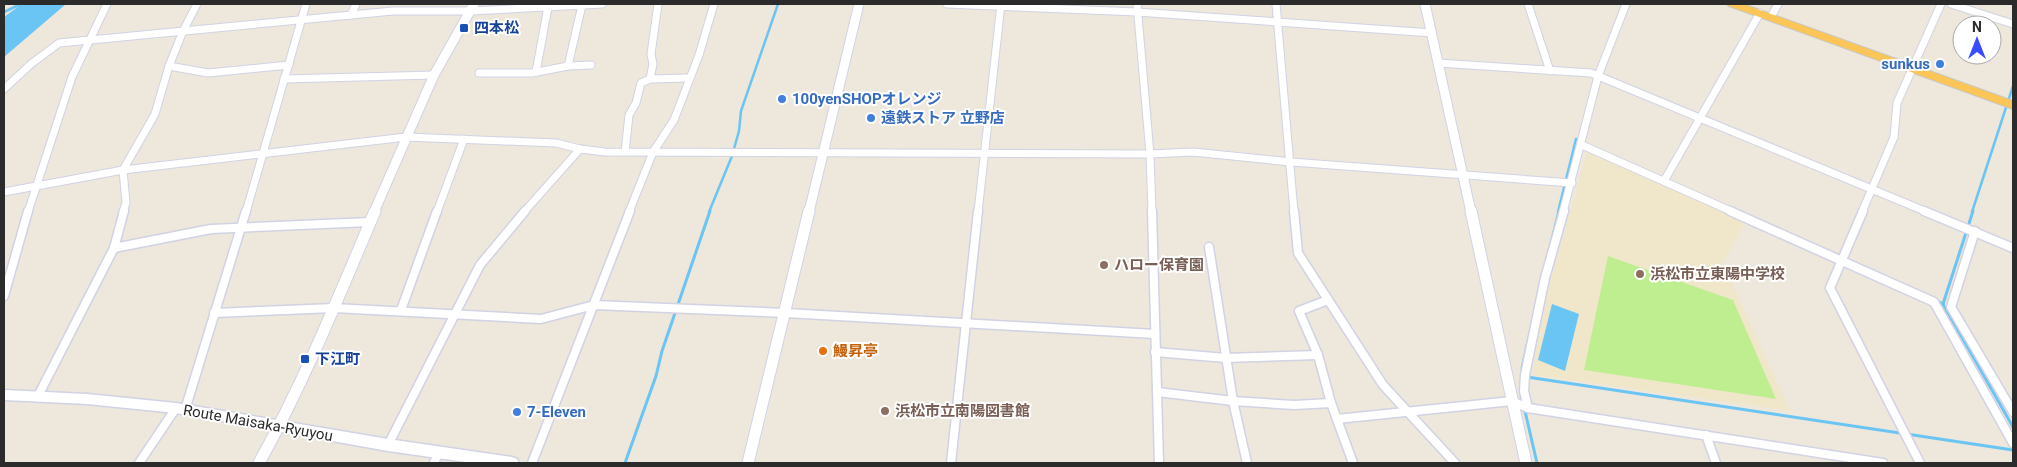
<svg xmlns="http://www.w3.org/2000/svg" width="2017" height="467" font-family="Roboto,'Noto Sans JP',sans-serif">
<rect width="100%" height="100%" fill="#ede7dc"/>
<polygon fill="#f0e7cb" points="1588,150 1746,220 1723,263 1790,411 1533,375 1537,338 1549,286"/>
<polygon fill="#bfee91" points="1608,256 1733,300 1776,399 1584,370"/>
<g fill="#6ac5f4">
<polygon points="22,4 66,4 4,57 4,17"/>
<polygon points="1552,304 1579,314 1565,371 1538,360"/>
</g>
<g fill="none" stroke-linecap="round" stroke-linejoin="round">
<g stroke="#6ac5f4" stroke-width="2.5">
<polyline points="4,12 21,4"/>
<polyline points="709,212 732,156 739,131 741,111 778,4"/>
<polyline points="1558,212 1576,139 1581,141"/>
<polyline points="1972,212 2013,86"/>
</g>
<g stroke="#6ac5f4" stroke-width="3">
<polyline points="1549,251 1559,211"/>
<polyline points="1936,301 1943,304 2013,427"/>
<polyline points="1943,304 1973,211"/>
<polyline points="1522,368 1529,337"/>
<polyline points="1527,377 2013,450"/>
<polyline points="1521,394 1537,463"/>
<polyline points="625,463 656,376 662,351 710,211"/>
</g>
<defs>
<g id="minor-far1">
<polyline points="947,4 1137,12 1432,33"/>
<polyline points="1137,4 1150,154 1152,212"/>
<polyline points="1276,4 1294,212"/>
<polyline points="1528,4 1550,71"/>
<polyline points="1951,4 2013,24"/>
<polyline points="351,15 356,4"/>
<polyline points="1771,17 1778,4"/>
<polyline points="1438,63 1591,73 1927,212"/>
<polyline points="169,66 208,73 289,65"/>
<polyline points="568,66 582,5"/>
<polyline points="536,72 548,7"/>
<polyline points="479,73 532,73 568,66 591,65"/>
<polyline points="284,79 434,75"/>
<polyline points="650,79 688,78"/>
<polyline points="4,89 31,64 59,43 393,11 471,11 602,4"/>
<polyline points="1582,145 1733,212"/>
<polyline points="625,152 629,115 636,103 641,83 650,79 653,64 651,54 658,4"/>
<polyline points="1664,181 1760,13"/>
<polyline points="4,192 123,170 406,137 556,143 580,149 605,152 1150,154 1193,152 1291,162 1572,183"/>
<polyline points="28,212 72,77 107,4"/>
<polyline points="123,212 126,203 123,170 155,114 169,66 183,31 197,4"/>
<polyline points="246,212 306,4"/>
<polyline points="437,212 464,139"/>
<polyline points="524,212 580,149"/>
<polyline points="629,212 653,152 674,120 699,55 714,4"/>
<polyline points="978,212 1001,4"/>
<polyline points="1563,212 1598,76 1626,4"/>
<polyline points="1862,212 1894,137 1897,103 1941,4"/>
</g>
<g id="minor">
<polyline points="1152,211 1159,463"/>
<polyline points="1294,211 1298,253 1383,385 1455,463"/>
<polyline points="1730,211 1934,302 2013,443"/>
<polyline points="1863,211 1830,288 1920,463"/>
<polyline points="1924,211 2013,248"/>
<polyline points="1975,231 1951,307 2013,412"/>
<polyline points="114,248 211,229 370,222"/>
<polyline points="4,296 28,211"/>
<polyline points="1328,300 1299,311 1318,355 1331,403 1353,463"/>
<polyline points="401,310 437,211"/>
<polyline points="214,313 334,308 541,319 594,305 786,313 1155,334"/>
<polyline points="1155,352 1226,358 1318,355"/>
<polyline points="1157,392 1233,401 1209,247"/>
<polyline points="38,396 114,248 124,211"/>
<polyline points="1528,408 1524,391 1525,375 1545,278 1564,211"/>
<polyline points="185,410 246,211"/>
<polyline points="1337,419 1512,401 1528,408 1883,463"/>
<polyline points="1706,435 1716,463"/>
<polyline points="388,445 480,265 525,211"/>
<polyline points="139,463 176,408"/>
<polyline points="434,463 439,452"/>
<polyline points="532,463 630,211"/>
<polyline points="951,463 978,211"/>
<polyline points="1247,463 1233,401 1294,405 1331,403"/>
</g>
<g id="tertiary-far1">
<polyline points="1425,4 1471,212"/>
<polyline points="374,212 434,75 474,4"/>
<polyline points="809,212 859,4"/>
</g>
<g id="tertiary">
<polyline points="1471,211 1526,463"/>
<path d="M 259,463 C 304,382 339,296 375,211"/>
<polyline points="748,463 809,211"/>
</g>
<polygon id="secondary" points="4,390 87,394 176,403 388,439 512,457 517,459 519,463 473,463 388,451 176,413 87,404 4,400"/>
<polygon id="trunk" points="1727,4 1743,4 2013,101 2013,109 1729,6"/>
</defs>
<use href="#minor-far1" stroke="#d1d3e4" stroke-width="9"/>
<use href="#minor" stroke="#d1d3e4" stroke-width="11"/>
<use href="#tertiary-far1" stroke="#d1d3e4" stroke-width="11"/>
<use href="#tertiary" stroke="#d1d3e4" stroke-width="13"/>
<use href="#secondary" stroke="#d1d3e4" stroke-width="3"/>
<use href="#trunk" stroke="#c8c8c8" stroke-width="2"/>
<use href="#minor-far1" stroke="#fff" stroke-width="7"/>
<use href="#minor" stroke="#fff" stroke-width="8"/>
<use href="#tertiary-far1" stroke="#fff" stroke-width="9"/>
<use href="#tertiary" stroke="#fff" stroke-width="11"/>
<use href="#secondary" fill="#fff" fill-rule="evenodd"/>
<use href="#trunk" fill="#fbc657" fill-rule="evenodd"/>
</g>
<g fill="#1a4fb4" stroke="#fff" stroke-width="2">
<rect x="459" y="23" width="10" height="10" rx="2.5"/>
<rect x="300" y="354" width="10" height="10" rx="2.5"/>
</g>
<g fill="#3f7fe0" stroke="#fff" stroke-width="2">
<circle cx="1940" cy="64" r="5"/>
<circle cx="782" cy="99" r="5"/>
<circle cx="871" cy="118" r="5"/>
<circle cx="517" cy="412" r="5"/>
</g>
<g fill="#8d6e63" stroke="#fff" stroke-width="2">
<circle cx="1104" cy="265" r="5"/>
<circle cx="1640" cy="274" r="5"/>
<circle cx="885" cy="411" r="5"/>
</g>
<circle fill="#e8710a" stroke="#fff" stroke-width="2" cx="823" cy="351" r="5"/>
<g text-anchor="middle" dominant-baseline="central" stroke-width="4" stroke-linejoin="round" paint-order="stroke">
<g font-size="15" font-weight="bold" fill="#164399" stroke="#fff" text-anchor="start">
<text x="474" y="28">四本松</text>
<text x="315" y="359">下江町</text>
</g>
<g font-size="15" font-weight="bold" fill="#366cbe" stroke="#fff" text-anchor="start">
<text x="1930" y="64" text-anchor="end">sunkus</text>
<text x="792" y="99">100yenSHOPオレンジ</text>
<text x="881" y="118">遠鉄ストア 立野店</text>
<text x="527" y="412">7-Eleven</text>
</g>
<g font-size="15" font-weight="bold" fill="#785e54" stroke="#fff" text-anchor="start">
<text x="1114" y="265">ハロー保育園</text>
<text x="1650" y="274">浜松市立東陽中学校</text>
<text x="895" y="411">浜松市立南陽図書館</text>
</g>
<g font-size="15" font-weight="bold" fill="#c56008" stroke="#fff" text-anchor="start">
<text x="833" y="351">鰻昇亭</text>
</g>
<g font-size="15" fill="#2b2b2b" stroke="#fff">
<text transform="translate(258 423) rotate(10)">Route Maisaka-Ryuyou</text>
</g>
</g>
<rect width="2017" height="467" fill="none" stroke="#2b2b2b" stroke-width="10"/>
<g transform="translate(1977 40)"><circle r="24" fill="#ffffff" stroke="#aaaaaa"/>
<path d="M0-4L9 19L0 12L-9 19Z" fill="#384dff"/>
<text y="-8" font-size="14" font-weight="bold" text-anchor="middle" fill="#2b2b2b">N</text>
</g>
</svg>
